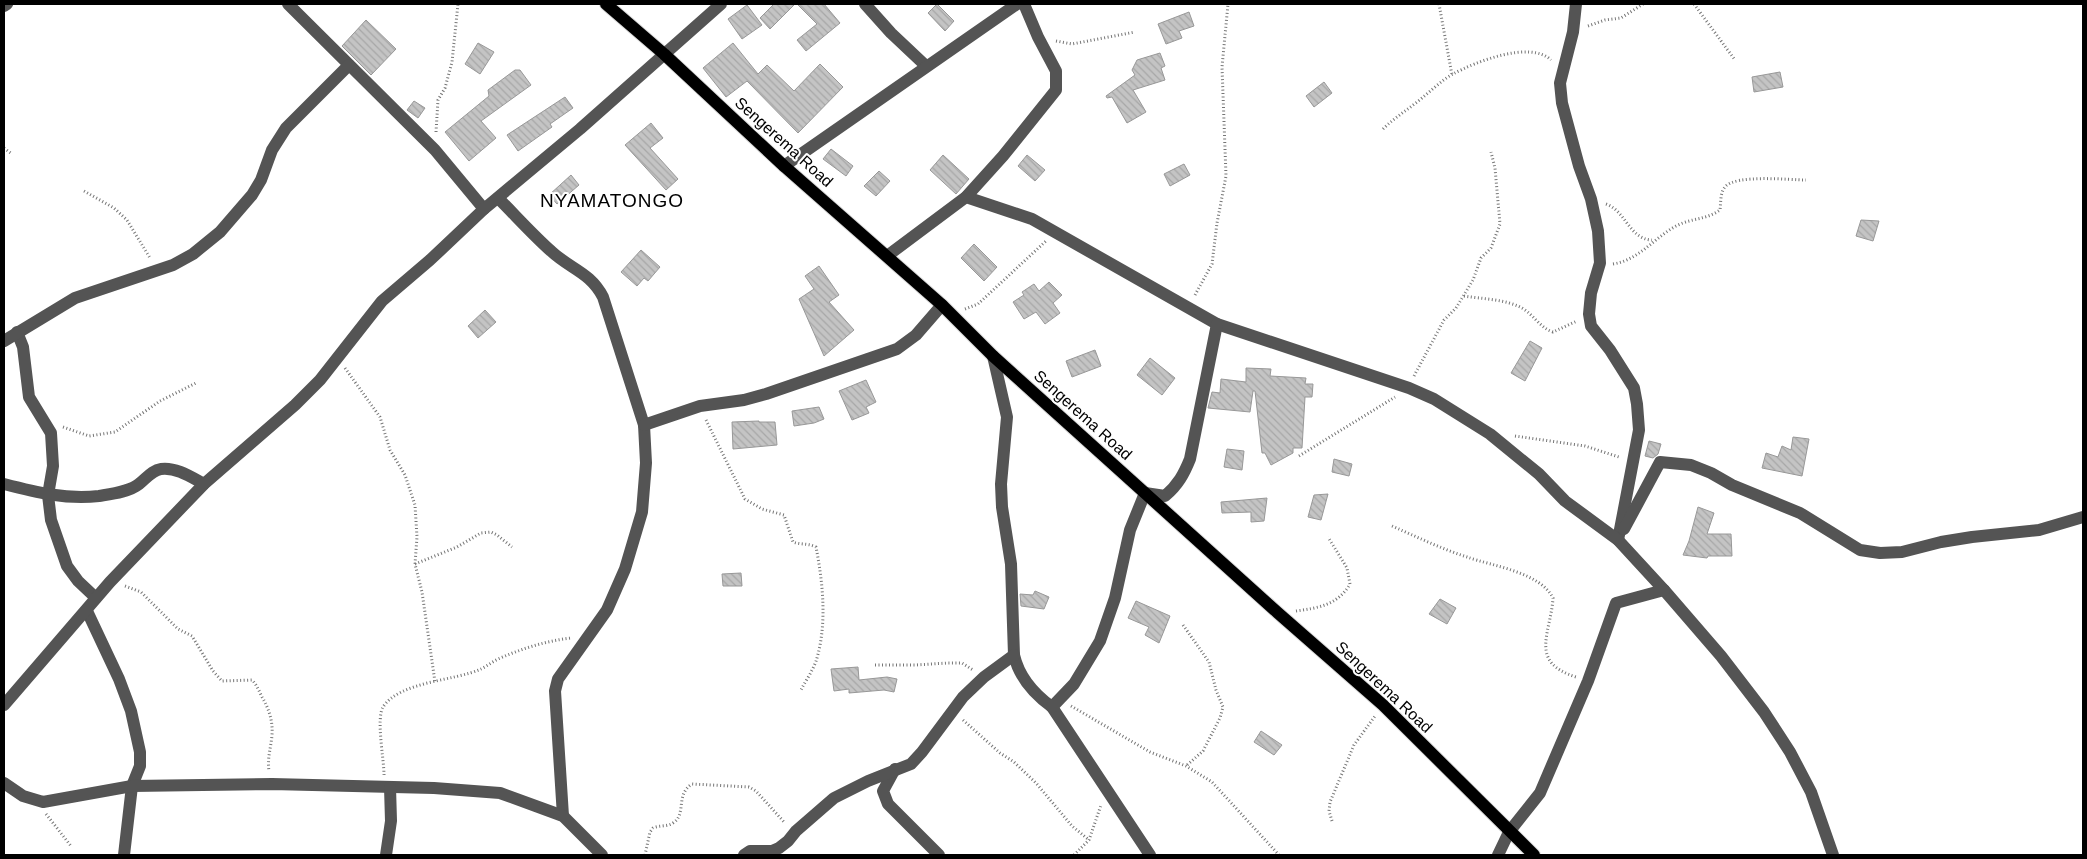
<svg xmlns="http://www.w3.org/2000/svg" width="2087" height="859" font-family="Arial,sans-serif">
<defs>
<pattern id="building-back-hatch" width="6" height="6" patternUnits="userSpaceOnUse" patternTransform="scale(1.25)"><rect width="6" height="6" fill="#c4c4c4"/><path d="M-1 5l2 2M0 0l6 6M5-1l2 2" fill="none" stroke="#a7a7a7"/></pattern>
</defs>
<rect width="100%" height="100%" fill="#fff"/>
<g fill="url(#building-back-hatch)" stroke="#989898">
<polygon points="774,4 795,4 770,29 760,18"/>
<polygon points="797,4 824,4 840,23 806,51 797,40 817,24"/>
<polygon points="937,4 954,21 945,31 928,13"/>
<polygon points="747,5 762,25 742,39 728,19"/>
<polygon points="1189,12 1194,26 1179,31 1182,38 1166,44 1158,24"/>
<polygon points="366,20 396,49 371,75 342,46"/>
<polygon points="478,43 494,52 480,74 465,64"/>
<polygon points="733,43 758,74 767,65 794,91 820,64 843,87 798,133 747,81 726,97 703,68"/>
<polygon points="1160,53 1165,66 1161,68 1165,80 1133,90 1146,112 1127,123 1112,97 1107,98 1106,96 1135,75 1132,70 1137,60"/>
<polygon points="515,70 520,70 531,85 481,121 496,138 469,161 445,132 489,96 488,90"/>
<polygon points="1780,72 1783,87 1754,92 1752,77"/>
<polygon points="1324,82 1332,93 1314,107 1306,96"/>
<polygon points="565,97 573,108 550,124 552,127 518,151 507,135"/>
<polygon points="414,101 425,108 418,118 407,110"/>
<polygon points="651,123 663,138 650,148 678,179 666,190 625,145"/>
<polygon points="831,149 853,166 846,176 823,159"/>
<polygon points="943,155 969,179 956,194 930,170"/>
<polygon points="1027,155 1045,170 1035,181 1018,166"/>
<polygon points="1184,164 1190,175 1170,186 1164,174"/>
<polygon points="879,171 890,181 876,196 864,186"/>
<polygon points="571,175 579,185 557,204 549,195"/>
<polygon points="1861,220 1879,221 1873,241 1856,236"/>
<polygon points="974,244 997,267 984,281 961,258"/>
<polygon points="641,250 660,267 648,281 644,278 637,286 621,272"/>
<polygon points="819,266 839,295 829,302 854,330 824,356 799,299 814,289 805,276"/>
<polygon points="1049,282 1062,295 1053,303 1060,313 1045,324 1036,312 1024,319 1013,302 1024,295 1022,292 1034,284 1039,291"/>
<polygon points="485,310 496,322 478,338 468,326"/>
<polygon points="1530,341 1542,348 1525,381 1511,373"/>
<polygon points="1095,350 1101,366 1072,377 1066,361"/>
<polygon points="1150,358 1175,378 1162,395 1137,375"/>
<polygon points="1246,368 1271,369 1270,376 1306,378 1305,384 1313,384 1312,397 1305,397 1302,448 1293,448 1293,453 1271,465 1265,453 1262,453 1255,391 1253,391 1250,412 1208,408 1212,392 1220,393 1221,379 1246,382"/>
<polygon points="866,380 876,402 866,407 869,413 852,420 839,391"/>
<polygon points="819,407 824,419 814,423 794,426 792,411"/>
<polygon points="759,421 759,422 775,422 777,445 733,449 732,422"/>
<polygon points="1793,437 1809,439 1802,476 1762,468 1766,453 1778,457 1782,446 1791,450"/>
<polygon points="1649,441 1661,444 1658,454 1653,458 1645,456"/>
<polygon points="1227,449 1244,451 1242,470 1224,467"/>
<polygon points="1334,459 1352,464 1349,476 1332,472"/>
<polygon points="1328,494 1321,520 1308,517 1314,495"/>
<polygon points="1267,498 1264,521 1251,522 1251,512 1222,513 1221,502"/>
<polygon points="1698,507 1714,513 1707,534 1731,534 1732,556 1708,556 1707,558 1683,555 1689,541"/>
<polygon points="741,573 742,586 723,586 722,574"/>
<polygon points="1035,591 1049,597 1044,609 1021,606 1020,594 1033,595"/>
<polygon points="1440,599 1456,608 1447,624 1429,614"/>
<polygon points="1136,601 1170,616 1159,643 1145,635 1149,627 1128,618"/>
<polygon points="858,667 859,680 887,677 897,679 894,692 884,690 849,693 849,689 834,691 831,669"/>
<polygon points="1261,731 1282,745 1274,755 1254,742"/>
</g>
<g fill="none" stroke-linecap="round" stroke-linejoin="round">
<defs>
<polyline id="major" points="606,4 664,54 784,166 942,305 993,356 1278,613 1383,705 1534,855"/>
</defs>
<use href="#major" stroke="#dbdbdb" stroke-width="14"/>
<g stroke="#767676" stroke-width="3" stroke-dasharray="1 2.5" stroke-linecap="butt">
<polyline points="1439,4 1452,75"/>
<polyline points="1694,4 1735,60"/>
<polyline points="1588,26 1605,20 1621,18 1643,4"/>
<polyline points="1056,41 1072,44 1135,32"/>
<path d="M 1383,129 C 1395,117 1409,109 1422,98 C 1432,90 1442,80 1453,74 C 1475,62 1530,40 1551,60"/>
<polyline points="436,132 438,100 445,88 452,62 458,4"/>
<polyline points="4,148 12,154"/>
<polyline points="84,191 114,208 127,220 150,258"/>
<path d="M 1606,204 C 1626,211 1629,239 1652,240"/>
<path d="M 1613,264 C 1639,260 1654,238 1676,226 C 1691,218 1706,220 1720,210 C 1721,202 1720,193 1725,187 C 1735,174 1790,180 1806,180"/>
<polyline points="1195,295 1212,264 1217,223 1226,176 1222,67 1228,4"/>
<path d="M 1464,296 C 1482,299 1505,299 1522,308 C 1534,315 1540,328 1553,332 L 1577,321"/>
<polyline points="965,309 978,304 1046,241"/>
<polyline points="345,368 380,417 390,450 405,475 415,505 417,537 415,564 422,592 435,682"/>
<polyline points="1414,376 1444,320 1456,308 1473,280 1481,258 1491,248 1500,224 1495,168 1491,152"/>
<path d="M 706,420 L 745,499 L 762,509 L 784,515 L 793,542 C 801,545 808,543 816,547 C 823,583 827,623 817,658 C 814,669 806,680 801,690"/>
<polyline points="63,427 89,436 115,432 160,401 196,383"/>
<polyline points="1515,436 1585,446 1619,457 1619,459"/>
<polyline points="1299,456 1395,397"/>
<path d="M 1392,526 C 1417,537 1442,549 1467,557 C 1492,566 1540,572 1553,598 C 1551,633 1528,662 1576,677"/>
<polyline points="415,564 457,547 481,533 491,532 497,535 512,547"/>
<path d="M 125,586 L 141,592 L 178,629 L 192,636 L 213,671 L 222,681 L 252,680 C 257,685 259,691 262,697 C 269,709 273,721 272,735 C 271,748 267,758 269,771"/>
<path d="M 1296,611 C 1318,608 1338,605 1350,584 L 1347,568 L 1328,537"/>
<polyline points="1183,625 1209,662 1216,690 1223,707 1220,718 1203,751 1186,766"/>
<polyline points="875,665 915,665 948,663 962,663 973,670"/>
<polyline points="1071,706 1150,752 1186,766 1212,782 1279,855"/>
<polyline points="963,720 1000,753 1014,762 1036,783 1072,826 1089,840"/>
<path d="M 384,775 C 384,759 376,719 383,707 C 400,681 455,681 481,669 C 487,666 492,662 498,659 C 521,649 545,641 571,638"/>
<polyline points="46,814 71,846"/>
<polyline points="1332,821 1329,811 1330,802 1354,745 1375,716"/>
<path d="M 645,855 L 650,832 L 653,828 C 659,825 667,827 673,823 C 687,814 675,795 692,784 L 749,787 L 756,791 L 785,823"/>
<polyline points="1074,855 1089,840 1101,805"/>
</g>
<g stroke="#545454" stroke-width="12">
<polyline points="288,4 435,150 484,209"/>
<polyline points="865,4 891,33 926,66"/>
<polyline points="1576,4 1573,32 1560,83 1562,103 1579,166 1591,199 1598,231 1600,263 1591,293 1589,314 1591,326 1610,350 1634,388 1637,404 1639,430 1618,540"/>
<polyline points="4,6 7,4"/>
<polyline points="784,166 1017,4"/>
<polyline points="966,197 1032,219 1217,324 1409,388 1434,399 1490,434 1539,474 1565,501 1618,540 1664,590 1721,656 1764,712 1790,752 1811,792 1833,855"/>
<path d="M 498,198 C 516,216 533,235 551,251 C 570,269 590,272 603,297 L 644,425 L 646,463 L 642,512 L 625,569 L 607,610 L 558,679 L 555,691 L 563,816"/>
<polyline points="887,256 966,197 1003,156 1056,90 1056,71 1038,37 1024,4"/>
<polyline points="17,332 23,347 29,397 51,433 53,466 48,495 51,520 67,566 78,581 96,598"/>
<polyline points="4,341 75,298 173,265 193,254 220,232 252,195 261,180 272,150 286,128 349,65"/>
<path d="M 993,356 L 1007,417 L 1001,484 L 1002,507 L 1011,564 L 1014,655 C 1019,677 1034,694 1052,707 L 1150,855"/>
<polyline points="644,425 700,406 744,400 766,394 897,349 916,335 942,305"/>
<path d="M 4,484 C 35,492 66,500 99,496 C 111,494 129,492 139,484 C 146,479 152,470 161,469 C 176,467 191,477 204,484"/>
<polyline points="1624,529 1660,462 1691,465 1711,473 1732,485 1800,513 1860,550 1880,553 1902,552 1941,542 1972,537 2039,530 2083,517"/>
<polyline points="87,611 119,679 131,711 140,752 140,766 132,786 124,855"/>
<polyline points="4,705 110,582 204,484 295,405 320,380 382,301 430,260 484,209 580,129 721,4"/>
<path d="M 1052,707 L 1074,684 L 1100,641 L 1115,598 L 1130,530 L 1145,493 L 1165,496 C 1178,485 1184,474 1190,459 L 1217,324"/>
<polyline points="895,769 883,791 888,804 939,855"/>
<polyline points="4,783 23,796 43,802 132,786 272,784 434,788 500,793 563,816 602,855"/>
<polyline points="386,855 391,821 390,787"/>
<polyline points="744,855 750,851 772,851 779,848 788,841 796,831 834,798 868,781 911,764 922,752 963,697 984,677 1014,655"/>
<polyline points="1498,855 1509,832 1540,793 1588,681 1616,603 1664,590"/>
</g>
<use href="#major" stroke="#000" stroke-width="12"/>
</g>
<g text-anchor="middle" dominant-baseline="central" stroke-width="4" stroke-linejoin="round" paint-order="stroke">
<g font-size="16" fill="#000" stroke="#fff">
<text transform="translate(784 142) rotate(42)">Sengerema Road</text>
<text transform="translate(1083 415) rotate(42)">Sengerema Road</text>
<text transform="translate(1384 687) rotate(43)">Sengerema Road</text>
</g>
<g font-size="19" letter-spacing="1" fill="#000" stroke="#fff">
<text x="612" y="200">NYAMATONGO</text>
</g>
</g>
<rect width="2087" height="859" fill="none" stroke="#000000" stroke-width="10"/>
</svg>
